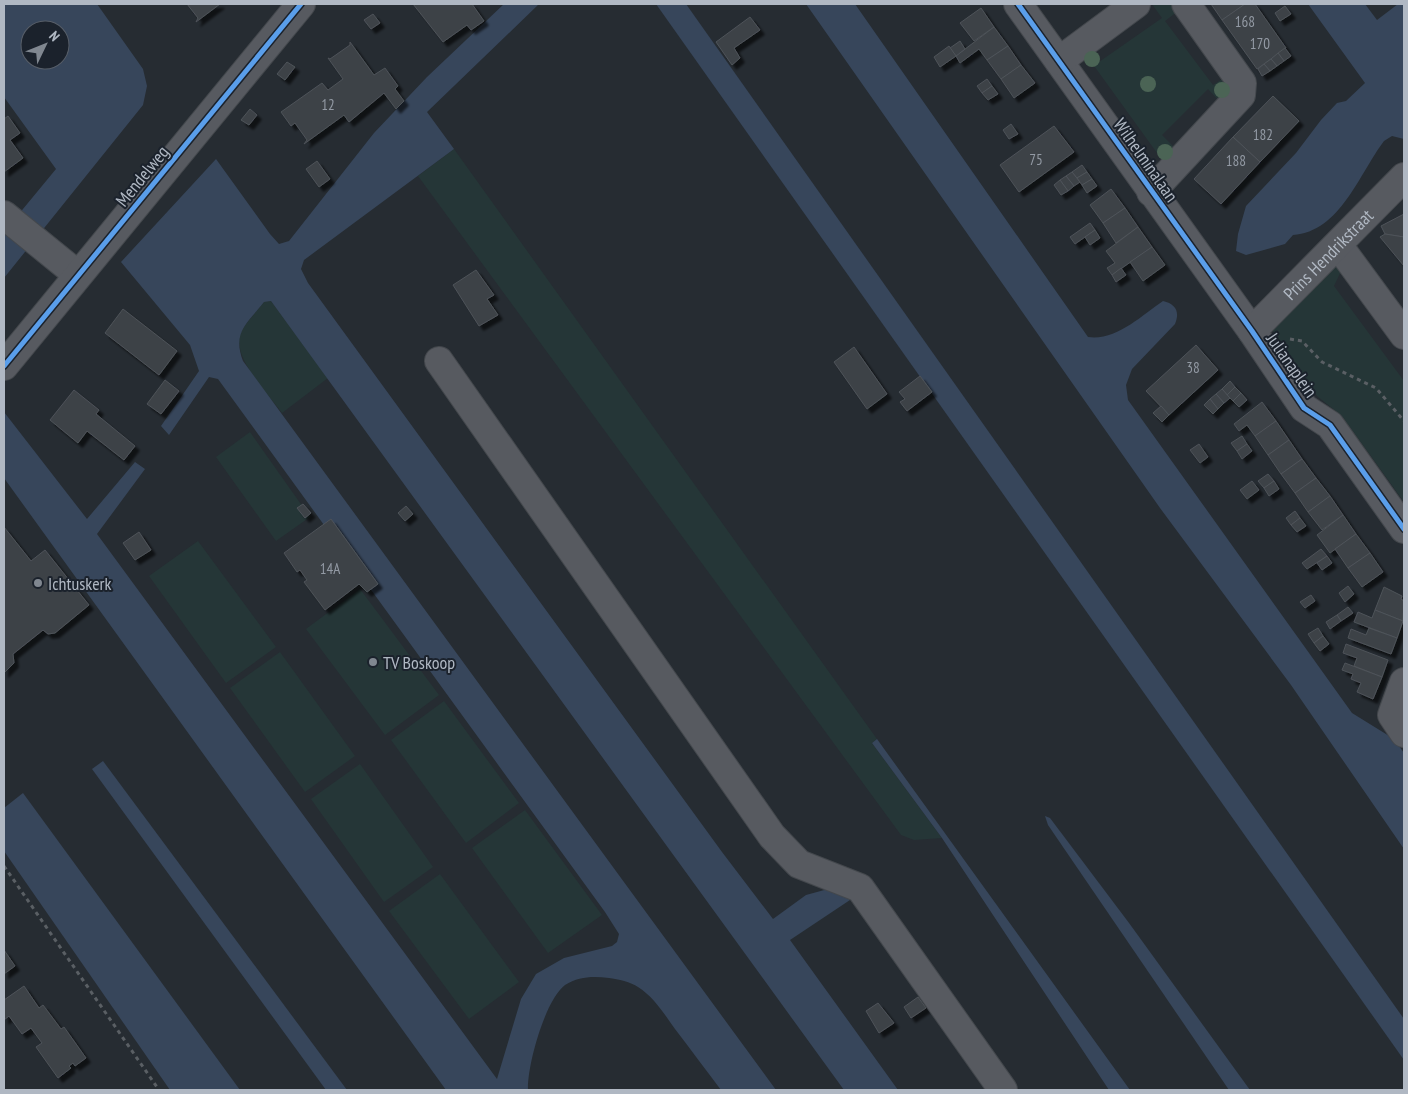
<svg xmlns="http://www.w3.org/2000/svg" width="1408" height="1094" font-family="'PT Sans Narrow',sans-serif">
<defs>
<filter id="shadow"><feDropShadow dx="4.5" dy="4.5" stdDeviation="1" flood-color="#0009"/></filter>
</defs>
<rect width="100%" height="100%" fill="#262c32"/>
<g fill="#253637">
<polygon points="1152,4 1173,4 1178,11 1165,21 1213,85 1227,76 1235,87 1221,103 1208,89 1162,135 1177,150 1165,164 1084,52 1089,49 1099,62 1162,18"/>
<polygon points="454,149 877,739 872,743 942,838 914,840 901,835 418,176"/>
<polygon points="1335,265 1341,271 1334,286 1404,381 1404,502 1342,416 1317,396 1271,328"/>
<path d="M 271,301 L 328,378 L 282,413 C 268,394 228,354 242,330 C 248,320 257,311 264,302 Z"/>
<polygon points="250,432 310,517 276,541 216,457"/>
<polygon points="198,541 276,647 226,683 149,576"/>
<polygon points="360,589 439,695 385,735 306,629"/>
<polygon points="280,652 355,756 305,792 230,688"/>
<polygon points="444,701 519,803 466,843 391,740"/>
<polygon points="360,764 433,867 384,902 311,799"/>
<polygon points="525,810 602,915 548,953 472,848"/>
<polygon points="440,874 519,982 469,1019 389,911"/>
</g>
<g fill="#37465b" fill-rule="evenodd">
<path d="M 4,4 L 97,4 L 143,69 L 147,86 L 143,105 L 4,278 L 4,232 L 56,169 L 4,97 ZM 30,30 L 60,30 L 60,60 L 30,60 Z"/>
<path d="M 504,4 L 539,4 L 427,112 L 454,149 L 304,260 L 301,269 L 308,283 L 722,852 L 773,919 L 806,895 L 828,889 L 853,898 L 790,940 L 898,1090 L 844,1090 L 271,301 L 264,302 C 247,324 232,332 243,361 L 776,1090 L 721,1090 C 706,1070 691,1050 675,1029 C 665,1015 654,997 638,987 C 631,982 618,979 609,978 C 594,976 579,976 565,985 C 545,1000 527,1066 528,1090 L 446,1090 L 4,478 L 4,412 L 87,519 L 135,462 L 145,469 L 97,534 L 497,1079 L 521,999 L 536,974 L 564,958 L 612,946 L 617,942 L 619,934 L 605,912 L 218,379 L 209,377 L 169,435 L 161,426 L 199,371 L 190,345 L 121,262 L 216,159 L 270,234 L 279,244 L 289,241 L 374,133 L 427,77 Z"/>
<polygon points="656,4 686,4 1404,1019 1404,1060"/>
<path d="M 806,4 L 855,4 L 1088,337 C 1116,341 1141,316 1163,301 C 1176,304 1180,312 1175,324 L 1132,369 L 1126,385 L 1128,400 L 1352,713 L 1394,739 L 1404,753 L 1404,849 L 1291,685 L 1160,508 Z"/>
<path d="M 1308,4 L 1365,4 L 1377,20 L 1398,4 L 1404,4 L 1404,139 L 1392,136 L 1384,141 C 1359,174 1340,232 1293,235 L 1285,244 L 1246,255 L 1236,251 L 1238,234 L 1246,206 L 1296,153 L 1321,120 L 1337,103 L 1346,101 L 1365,83 Z"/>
<polygon points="877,739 1130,1090 1109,1090 942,838 872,743"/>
<polygon points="103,761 347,1090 326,1090 92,769"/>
<polygon points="23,793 240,1090 170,1090 4,851 4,808"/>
<polygon points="1045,816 1050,818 1129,923 1250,1090 1229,1090 1048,825"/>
</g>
<g fill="#3d4247" stroke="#4e5359" filter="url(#shadow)">
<polygon points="187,4 220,4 196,22 198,18"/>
<polygon points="413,4 472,4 484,21 471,30 467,25 443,42"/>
<polygon points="1211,4 1245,4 1222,20"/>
<polygon points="1245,4 1255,4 1286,48 1257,69 1222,20"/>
<polygon points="1285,6 1291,14 1280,21 1275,13"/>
<polygon points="981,8 994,27 974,41 960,23"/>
<polygon points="373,14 380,23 371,29 364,20"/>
<polygon points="750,17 760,30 734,48 740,58 732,65 716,42"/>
<polygon points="994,27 1008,46 987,60 979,49 960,63 956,56"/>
<polygon points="960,41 965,49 956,56 950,48"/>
<polygon points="350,42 374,75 385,68 398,86 395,89 404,101 396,109 384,93 349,122 344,115 304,144 307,140 295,123 291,126 281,112 322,83 328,90 343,79 328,58 330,59 350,45"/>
<polygon points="949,46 956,56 940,67 934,57"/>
<polygon points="1008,46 1021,65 1001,79 987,60"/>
<polygon points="1285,48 1291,56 1284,61 1278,53"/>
<polygon points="1278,53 1284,61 1277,66 1271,59"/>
<polygon points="1271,59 1277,66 1270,71 1264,64"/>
<polygon points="287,62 295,67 285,80 277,74"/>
<polygon points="1264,64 1270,71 1262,76 1258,69"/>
<polygon points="1021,65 1035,83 1014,98 1001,79"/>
<polygon points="987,79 992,86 982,93 977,86"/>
<polygon points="992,86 998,94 988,100 982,93"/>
<polygon points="1273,96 1299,121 1260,162 1233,137"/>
<polygon points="250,109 257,115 249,125 241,120"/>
<polygon points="8,116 20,133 10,140 23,158 4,172 4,119"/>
<polygon points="1011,124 1018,134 1009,139 1003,130"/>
<polygon points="1054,126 1074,152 1019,192 1000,165"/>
<polygon points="1233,137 1260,162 1221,204 1194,179"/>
<polygon points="317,161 330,179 319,187 306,169"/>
<polygon points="1082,165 1087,172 1077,178 1072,172"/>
<polygon points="1072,172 1080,182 1074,186 1066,176"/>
<polygon points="1087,172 1092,179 1082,185 1077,178"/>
<polygon points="1066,176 1074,186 1068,191 1060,180"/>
<polygon points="1092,179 1097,186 1087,193 1082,185"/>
<polygon points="1060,180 1068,191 1061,195 1054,185"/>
<polygon points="1111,189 1125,208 1103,223 1090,205"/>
<polygon points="1125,208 1138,227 1116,243 1103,223"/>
<polygon points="1404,214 1404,237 1385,234 1381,226"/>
<polygon points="1090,223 1095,230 1075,244 1070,237"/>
<polygon points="1138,227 1152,247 1112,275 1107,268 1115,263 1106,251"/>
<polygon points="1095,230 1100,238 1090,245 1085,237"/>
<polygon points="1385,234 1404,237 1404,266 1380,237"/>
<polygon points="1152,247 1165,265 1143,281 1130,262"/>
<polygon points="1121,268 1126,275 1116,282 1112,275"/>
<polygon points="476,270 494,295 487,299 498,315 479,326 453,285"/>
<polygon points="123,309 177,351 159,375 105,333"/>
<polygon points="1196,345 1218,370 1169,415 1146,391"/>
<polygon points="854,347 887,394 867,409 834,362"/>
<polygon points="920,376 932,392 907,411 900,402 905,399 899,392"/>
<polygon points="165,380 179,391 161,414 147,404"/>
<polygon points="1230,381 1235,387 1227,395 1222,389"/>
<polygon points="1235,387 1241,393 1233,401 1227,395"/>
<polygon points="1222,389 1230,398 1224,403 1216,394"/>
<polygon points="74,390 99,410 96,414 135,446 124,460 87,431 78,443 50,420"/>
<polygon points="1241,393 1247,400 1239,407 1233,401"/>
<polygon points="1216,394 1224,403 1218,409 1210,399"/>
<polygon points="1210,399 1218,409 1213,414 1204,405"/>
<polygon points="1262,402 1276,421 1255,436 1247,425 1239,431 1234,424"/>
<polygon points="1161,406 1169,415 1162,422 1153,413"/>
<polygon points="1276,421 1289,440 1268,455 1255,436"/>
<polygon points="1242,436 1247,444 1237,451 1231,443"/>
<polygon points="1289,440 1302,459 1281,474 1268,455"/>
<polygon points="1199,444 1208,457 1200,463 1190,450"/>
<polygon points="1247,444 1252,451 1242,459 1237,451"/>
<polygon points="1302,459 1316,478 1295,493 1281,474"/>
<polygon points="1268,474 1274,481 1264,488 1258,481"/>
<polygon points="1316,478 1330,496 1308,512 1295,493"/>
<polygon points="1252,481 1259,490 1247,499 1240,490"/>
<polygon points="1274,481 1279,489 1269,496 1264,488"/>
<polygon points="1330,496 1343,515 1322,530 1308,512"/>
<polygon points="303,504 311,513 305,518 297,508"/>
<polygon points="406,506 413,514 405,521 398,513"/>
<polygon points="1295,511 1300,518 1291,525 1286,518"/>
<polygon points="1343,515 1356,534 1330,553 1317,535"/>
<polygon points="1300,518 1306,526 1297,532 1291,525"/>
<polygon points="331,519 378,584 367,592 359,584 325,610 304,582 307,580 300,570 297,572 284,553"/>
<polygon points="4,527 31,561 45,550 89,605 55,633 48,634 43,630 13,654 14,663 4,673"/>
<polygon points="139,532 151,550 135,560 123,543"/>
<polygon points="1356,534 1370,553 1348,568 1335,549"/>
<polygon points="1321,549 1327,556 1307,569 1302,563"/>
<polygon points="1370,553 1383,572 1362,587 1348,568"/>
<polygon points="1327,556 1332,563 1322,570 1317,563"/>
<polygon points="1348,586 1354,594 1345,602 1339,593"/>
<polygon points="1384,587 1402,596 1401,599 1404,601 1403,621 1375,610"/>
<polygon points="1311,595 1315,601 1305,608 1300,602"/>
<polygon points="1348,607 1353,613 1341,621 1337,615"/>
<polygon points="1375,610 1403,621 1397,638 1354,622 1358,612 1372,618"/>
<polygon points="1337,615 1341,621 1330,629 1326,622"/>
<polygon points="1318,628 1323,636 1314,643 1308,634"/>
<polygon points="1369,628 1397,638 1391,654 1348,638 1351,629 1366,635"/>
<polygon points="1323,636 1329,644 1320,651 1314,643"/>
<polygon points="1346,644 1388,660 1382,677 1354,666 1357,658 1343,653"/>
<polygon points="1345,663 1382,677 1373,699 1357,692 1361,683 1351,679 1353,674 1342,670"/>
<polygon points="4,950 15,966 4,974"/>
<polygon points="24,986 39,1008 43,1005 61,1029 64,1027 86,1058 75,1066 73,1063 69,1066 71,1068 58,1078 36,1047 42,1043 31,1028 22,1034 9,1016 4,1020 4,1000"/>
<polygon points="918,997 926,1008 911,1018 904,1007"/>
<polygon points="878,1003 894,1023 879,1033 866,1011"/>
</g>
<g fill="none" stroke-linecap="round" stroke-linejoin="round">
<defs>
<g id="minor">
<polyline points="1018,4 1252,331 1304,408 1330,425 1404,529"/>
<polyline points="1059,61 1136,4"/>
<polyline points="1151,192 1241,95 1242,83 1186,4"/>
<polyline points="4,215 78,275"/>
<polyline points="1338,245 1404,335"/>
<path id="s1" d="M 1252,331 L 1404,177"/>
<polyline points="439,361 772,836 799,864 860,888 1003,1090"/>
<polyline points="4,366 301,4"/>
<polyline points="1404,682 1392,715 1404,733"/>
</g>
</defs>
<use href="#minor" stroke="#44484d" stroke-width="30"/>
<g stroke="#5a5f64" stroke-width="3" stroke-dasharray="4 4" stroke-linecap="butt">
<polyline points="1290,339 1302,341 1322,362 1376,388 1404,421"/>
<polyline points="4,866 159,1090"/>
</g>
<use href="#minor" stroke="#575a60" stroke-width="28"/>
<defs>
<g id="cycleway">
<polyline points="1018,4 1252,331 1304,408 1330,425 1404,529"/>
<polyline points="4,366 301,4"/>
</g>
</defs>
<use href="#cycleway" stroke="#1b222c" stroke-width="8"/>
<use href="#cycleway" stroke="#5a9eea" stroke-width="5"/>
</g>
<g fill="#4b6455">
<circle cx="1092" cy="59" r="8"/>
<circle cx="1148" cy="84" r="8"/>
<circle cx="1222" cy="90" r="8"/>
<circle cx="1165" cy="152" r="8"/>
</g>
<g fill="#808790" stroke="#1b222c" stroke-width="2">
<circle cx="38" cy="583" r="5"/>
<circle cx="373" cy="662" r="5"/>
</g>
<g text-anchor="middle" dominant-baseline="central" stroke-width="4" stroke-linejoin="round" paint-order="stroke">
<g font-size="15" fill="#939aa4">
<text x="1245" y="21">168</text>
<text x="1260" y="43">170</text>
<text x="328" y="104">12</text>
<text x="1263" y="134">182</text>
<text x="1036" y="159">75</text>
<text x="1236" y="160">188</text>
<text x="1193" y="367">38</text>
<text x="330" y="568">14A</text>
</g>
<g font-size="18" fill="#b0b8c3" stroke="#1b222c">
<text transform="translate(1146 160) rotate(55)">Wilhelminalaan</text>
<text transform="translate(142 176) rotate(-51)">Mendelweg</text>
<text stroke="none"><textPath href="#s1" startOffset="108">Prins Hendrikstraat</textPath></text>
<text transform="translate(1292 365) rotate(55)">Julianaplein</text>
</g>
<g font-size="18" fill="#b0b8c3" stroke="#1b222c" text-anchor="start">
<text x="48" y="583">Ichtuskerk</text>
<text x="383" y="662">TV Boskoop</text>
</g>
</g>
<rect width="1408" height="1094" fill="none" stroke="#b0b8c3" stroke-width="10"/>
<g transform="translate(45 45) rotate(47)"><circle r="24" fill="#1b222c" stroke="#575e68"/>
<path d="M0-4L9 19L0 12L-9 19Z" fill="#808790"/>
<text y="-8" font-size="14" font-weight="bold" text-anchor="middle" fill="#b0b8c3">N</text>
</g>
</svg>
